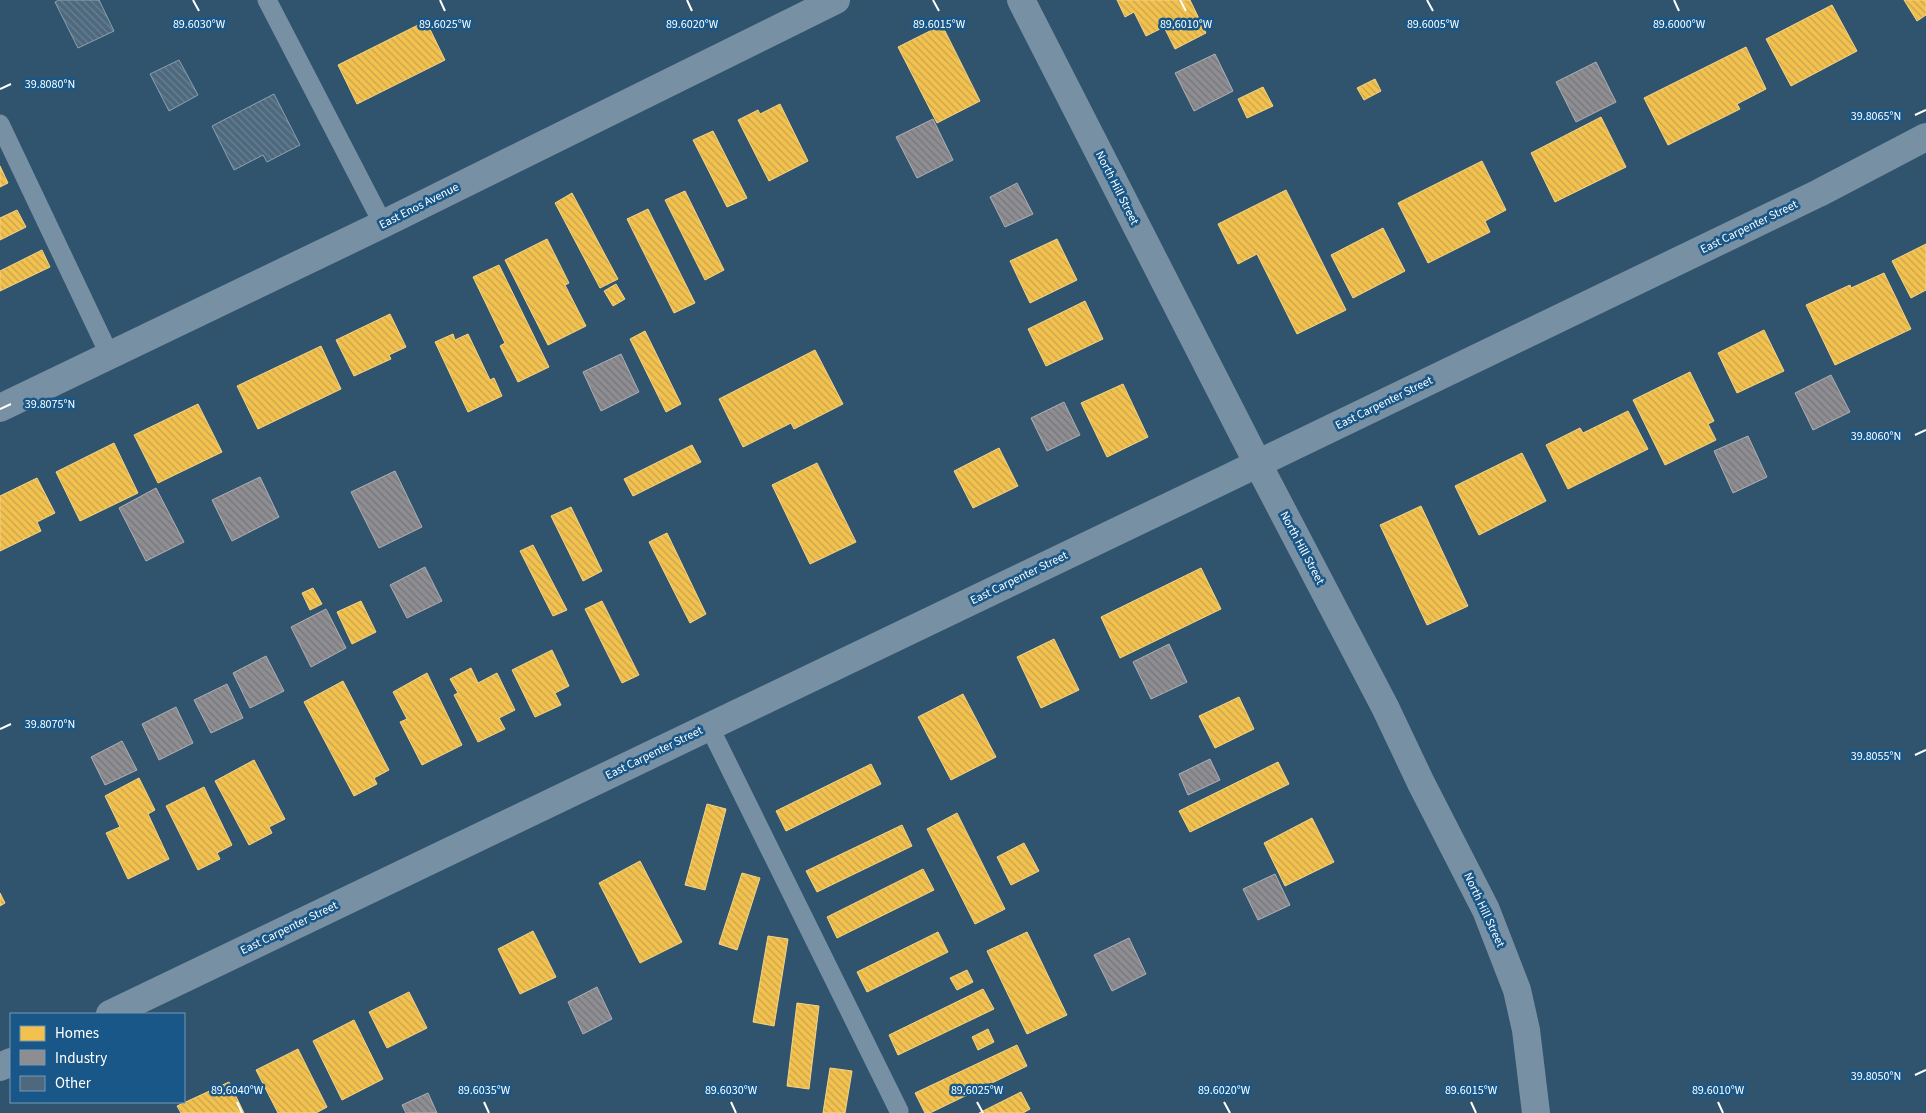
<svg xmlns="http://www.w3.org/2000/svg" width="1926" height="1113" font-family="'Source Sans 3',sans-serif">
<defs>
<pattern id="homes-back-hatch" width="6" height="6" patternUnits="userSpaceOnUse" patternTransform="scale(1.25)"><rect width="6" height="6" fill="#f2c14e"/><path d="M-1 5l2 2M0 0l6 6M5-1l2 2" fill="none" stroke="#c8a44e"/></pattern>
<pattern id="industry-back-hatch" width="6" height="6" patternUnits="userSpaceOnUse" patternTransform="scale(1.25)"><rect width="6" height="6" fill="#8d8d92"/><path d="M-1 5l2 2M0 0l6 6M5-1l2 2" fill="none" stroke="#76767a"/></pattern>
<pattern id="building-back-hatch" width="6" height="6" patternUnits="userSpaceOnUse" patternTransform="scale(1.25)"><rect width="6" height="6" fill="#4e697e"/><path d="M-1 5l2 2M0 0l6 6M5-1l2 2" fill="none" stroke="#698091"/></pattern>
</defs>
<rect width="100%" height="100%" fill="#31546e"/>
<g fill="url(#homes-back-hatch)" stroke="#f6d483">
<polygon points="1117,0 1190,0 1206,33 1175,49 1164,27 1146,36 1134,12 1125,17"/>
<polygon points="1904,0 1926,0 1926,15 1917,21"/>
<polygon points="1832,5 1857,51 1791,86 1766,39"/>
<polygon points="426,21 445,60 357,104 338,65"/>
<polygon points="942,25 980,101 937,123 898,47"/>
<polygon points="1746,47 1766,89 1737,104 1740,109 1668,145 1644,98"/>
<polygon points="1375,79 1381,91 1364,100 1357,88"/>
<polygon points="1263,87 1273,106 1247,118 1238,99"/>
<polygon points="780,104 808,161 769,181 738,120 758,110 760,114"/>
<polygon points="1601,117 1626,167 1555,202 1531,153"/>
<polygon points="713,131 747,198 727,207 693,140"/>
<polygon points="1482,161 1506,210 1485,221 1490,232 1428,263 1398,203"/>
<polygon points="0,166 8,183 0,187"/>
<polygon points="1286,190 1346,310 1297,334 1257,254 1238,264 1218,224"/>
<polygon points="685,191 724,270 705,280 665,200"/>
<polygon points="572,193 618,279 600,288 555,203"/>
<polygon points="648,209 695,303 674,313 627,219"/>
<polygon points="17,210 26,227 0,240 0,218"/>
<polygon points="1383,228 1405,271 1353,298 1331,255"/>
<polygon points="547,239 569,283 565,285 586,326 548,345 505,260"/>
<polygon points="1057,239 1077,280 1030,303 1010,261"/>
<polygon points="1926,244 1926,290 1911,298 1892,261"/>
<polygon points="42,250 50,267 0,291 0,271"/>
<polygon points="499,265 549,367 518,382 500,346 505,343 473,277"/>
<polygon points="1884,273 1911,329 1835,365 1806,305 1850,285 1851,288"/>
<polygon points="616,284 625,299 613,306 604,291"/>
<polygon points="1085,301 1103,339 1046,366 1028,329"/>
<polygon points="390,314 406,347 389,355 391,359 354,376 336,340"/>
<polygon points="1764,330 1784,371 1737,393 1718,353"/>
<polygon points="645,331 681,404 666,412 630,339"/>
<polygon points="453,334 455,340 468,334 490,380 494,378 502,396 468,412 435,342"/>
<polygon points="321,346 341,389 258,429 237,386"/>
<polygon points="815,350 843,404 794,429 791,423 743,447 719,399"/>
<polygon points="1690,372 1714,421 1708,424 1716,440 1665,465 1633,400"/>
<polygon points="1123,384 1148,437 1107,457 1081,403"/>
<polygon points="198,404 222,452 158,483 134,435"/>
<polygon points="1628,411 1648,449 1568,489 1546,445 1580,428 1583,433"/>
<polygon points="114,443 138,493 80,521 56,472"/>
<polygon points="692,445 701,462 633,496 624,479"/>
<polygon points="999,448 1018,486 973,508 954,471"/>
<polygon points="1522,453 1546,501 1479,535 1455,486"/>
<polygon points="817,463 856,542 810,564 772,485"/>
<polygon points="37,478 55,513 37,522 41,531 0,551 0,496"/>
<polygon points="1421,506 1468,606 1427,625 1380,525"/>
<polygon points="571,507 602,571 583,581 551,516"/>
<polygon points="667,533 706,614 690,623 649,542"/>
<polygon points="533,545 567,610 553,616 520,551"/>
<polygon points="1201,568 1221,609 1120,658 1101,617"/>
<polygon points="313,588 322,604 310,610 302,593"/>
<polygon points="361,601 376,632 352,644 337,612"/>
<polygon points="602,601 639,675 622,683 585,609"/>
<polygon points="1054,639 1079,690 1041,708 1017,657"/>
<polygon points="552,650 569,686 555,693 561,705 535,717 512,670"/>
<polygon points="471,668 478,683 497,673 515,710 499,718 505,729 478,742 454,695 458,693 450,679"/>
<polygon points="427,673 462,745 422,765 400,722 407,719 393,692"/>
<polygon points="343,681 389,770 374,778 377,784 354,796 304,702"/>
<polygon points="963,694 996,757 951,780 918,717"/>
<polygon points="1239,697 1254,729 1215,748 1199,716"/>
<polygon points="254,760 285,819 269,827 272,833 249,845 215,781"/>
<polygon points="1278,762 1289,784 1190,832 1179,811"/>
<polygon points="871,764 881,784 786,831 776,811"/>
<polygon points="139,778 155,810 148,814 169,859 128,879 106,833 120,827 105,796"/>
<polygon points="204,787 232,845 217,853 220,859 198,870 166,806"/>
<polygon points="707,804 726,809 705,890 685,885"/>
<polygon points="957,813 1005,909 975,924 927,829"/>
<polygon points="1312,818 1334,862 1285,886 1264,843"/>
<polygon points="902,825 912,846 817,892 806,871"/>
<polygon points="1024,843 1039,871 1011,885 997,857"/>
<polygon points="640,861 682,942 640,963 599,883"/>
<polygon points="923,869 934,890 837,938 827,917"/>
<polygon points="742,873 760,878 737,950 719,944"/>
<polygon points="0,893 5,903 0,906"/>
<polygon points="533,931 556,977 520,994 498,949"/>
<polygon points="938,932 948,952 867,992 857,972"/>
<polygon points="1027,932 1067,1015 1027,1034 987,951"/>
<polygon points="768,936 788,939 774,1026 753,1022"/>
<polygon points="967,970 973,982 957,990 950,978"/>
<polygon points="983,989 994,1009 898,1055 889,1035"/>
<polygon points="409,992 427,1028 387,1048 369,1012"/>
<polygon points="797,1003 819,1006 809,1089 787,1086"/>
<polygon points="354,1020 383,1079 342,1100 313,1041"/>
<polygon points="988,1029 994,1042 978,1050 972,1037"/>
<polygon points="1017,1045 1027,1066 930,1113 925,1113 915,1093"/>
<polygon points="298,1049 327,1107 316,1113 278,1113 256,1070"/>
<polygon points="830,1068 852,1071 845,1113 823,1113"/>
<polygon points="229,1082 244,1113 181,1113 177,1106"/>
<polygon points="1021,1092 1030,1109 1023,1113 979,1113"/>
</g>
<g fill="url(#industry-back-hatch)" stroke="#afafb3">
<polygon points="1215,54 1233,91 1194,111 1175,73"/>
<polygon points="1596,62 1616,102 1576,122 1556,82"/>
<polygon points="933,119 953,160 917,178 896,137"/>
<polygon points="1017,183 1033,214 1005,227 990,197"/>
<polygon points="621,354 639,392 601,411 583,372"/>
<polygon points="1831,375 1850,412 1813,430 1795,393"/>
<polygon points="1064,402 1080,435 1047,451 1031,418"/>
<polygon points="1748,436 1767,477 1733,493 1714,451"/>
<polygon points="395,471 422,527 379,548 351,492"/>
<polygon points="260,477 279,517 232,541 212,500"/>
<polygon points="156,488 184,542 146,561 119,508"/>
<polygon points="425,567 442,601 407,618 390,585"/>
<polygon points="326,609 346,648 311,667 291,627"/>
<polygon points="1169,644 1187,682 1151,699 1133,662"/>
<polygon points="266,656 284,691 250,708 233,673"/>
<polygon points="227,684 243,718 211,733 194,700"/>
<polygon points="176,707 193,743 159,760 142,724"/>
<polygon points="122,741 137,770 105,785 91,757"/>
<polygon points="1210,759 1220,780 1188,795 1179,774"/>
<polygon points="1275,874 1290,905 1258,920 1243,889"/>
<polygon points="1129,938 1146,974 1112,991 1094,955"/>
<polygon points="597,987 612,1019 583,1034 568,1002"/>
<polygon points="428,1093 437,1113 406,1113 402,1105"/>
</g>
<g fill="url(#building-back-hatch)" stroke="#8ca1b1">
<polygon points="59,0 99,0 114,31 78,48 55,2"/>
<polygon points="179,60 198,95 169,111 150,74"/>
<polygon points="274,94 300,145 267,162 263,155 234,170 212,126"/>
</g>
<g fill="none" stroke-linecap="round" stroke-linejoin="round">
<g stroke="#7890a4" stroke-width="19">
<polyline points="267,0 383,224"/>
<polyline points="0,124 110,356"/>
<polyline points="709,726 899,1111"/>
</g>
<g stroke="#7890a4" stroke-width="28">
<polyline points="1021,0 1258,464 1385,707 1421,783 1486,910 1517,990 1526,1030 1536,1113"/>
<polyline points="0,408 383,224 836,0"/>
<polyline points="110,1014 1226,479 1819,193 1926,137"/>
<polyline points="0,1067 11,1062"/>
</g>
</g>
<path fill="none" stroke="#fff" stroke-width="2" d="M 193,0 L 199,11M 440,0 L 445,11M 687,0 L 692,11M 933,0 L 939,11M 1180,0 L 1186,11M 1427,0 L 1433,11M 1674,0 L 1679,11M 0,89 L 11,84M 1915,115 L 1926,110M 0,409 L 11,404M 1915,435 L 1926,430M 0,729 L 11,724M 1915,755 L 1926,750M 1915,1075 L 1926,1070M 237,1102 L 242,1113M 484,1102 L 489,1113M 731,1102 L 736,1113M 977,1102 L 983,1113M 1224,1102 L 1230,1113M 1471,1102 L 1476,1113M 1718,1102 L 1723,1113"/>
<g text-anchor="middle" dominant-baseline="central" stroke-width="5" stroke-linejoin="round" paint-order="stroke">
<g font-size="12" fill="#fff" stroke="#185787">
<text transform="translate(1117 188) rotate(63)">North Hill Street</text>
<text transform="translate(419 206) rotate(-27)">East Enos Avenue</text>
<text transform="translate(1749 227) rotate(-26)">East Carpenter Street</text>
<text transform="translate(1384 403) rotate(-26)">East Carpenter Street</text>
<text transform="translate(1302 548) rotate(62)">North Hill Street</text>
<text transform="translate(1019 578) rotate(-26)">East Carpenter Street</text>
<text transform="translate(654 753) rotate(-26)">East Carpenter Street</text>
<text transform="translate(1484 910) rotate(65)">North Hill Street</text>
<text transform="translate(289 928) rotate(-26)">East Carpenter Street</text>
</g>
</g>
<g font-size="12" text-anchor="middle" fill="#fff" stroke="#185787" stroke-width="5" stroke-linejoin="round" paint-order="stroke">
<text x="199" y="28">89.6030°W</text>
<text x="445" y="28">89.6025°W</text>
<text x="692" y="28">89.6020°W</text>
<text x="1186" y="28">89.6010°W</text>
<text x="1433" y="28">89.6005°W</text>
<text x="1679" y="28">89.6000°W</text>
<text x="939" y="28">89.6015°W</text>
<text x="50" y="88">39.8080°N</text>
<text x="1876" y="120">39.8065°N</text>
<text x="50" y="408">39.8075°N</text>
<text x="1876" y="440">39.8060°N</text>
<text x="50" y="728">39.8070°N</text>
<text x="1876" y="760">39.8055°N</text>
<text x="1876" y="1080">39.8050°N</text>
<text x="237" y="1094">89.6040°W</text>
<text x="484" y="1094">89.6035°W</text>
<text x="731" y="1094">89.6030°W</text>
<text x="977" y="1094">89.6025°W</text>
<text x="1224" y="1094">89.6020°W</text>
<text x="1471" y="1094">89.6015°W</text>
<text x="1718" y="1094">89.6010°W</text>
</g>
<rect x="10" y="1013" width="175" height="90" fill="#185787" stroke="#749ab7"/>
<rect x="20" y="1026" width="25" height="15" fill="#f2c14e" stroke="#749ab7"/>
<text x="55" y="1038" font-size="15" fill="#ffffff">Homes</text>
<rect x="20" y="1050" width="25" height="15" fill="#8d8d92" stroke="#749ab7"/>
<text x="55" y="1063" font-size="15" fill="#ffffff">Industry</text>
<rect x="20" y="1076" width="25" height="15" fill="#4e697e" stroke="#749ab7"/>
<text x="55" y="1088" font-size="15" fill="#ffffff">Other</text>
</svg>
